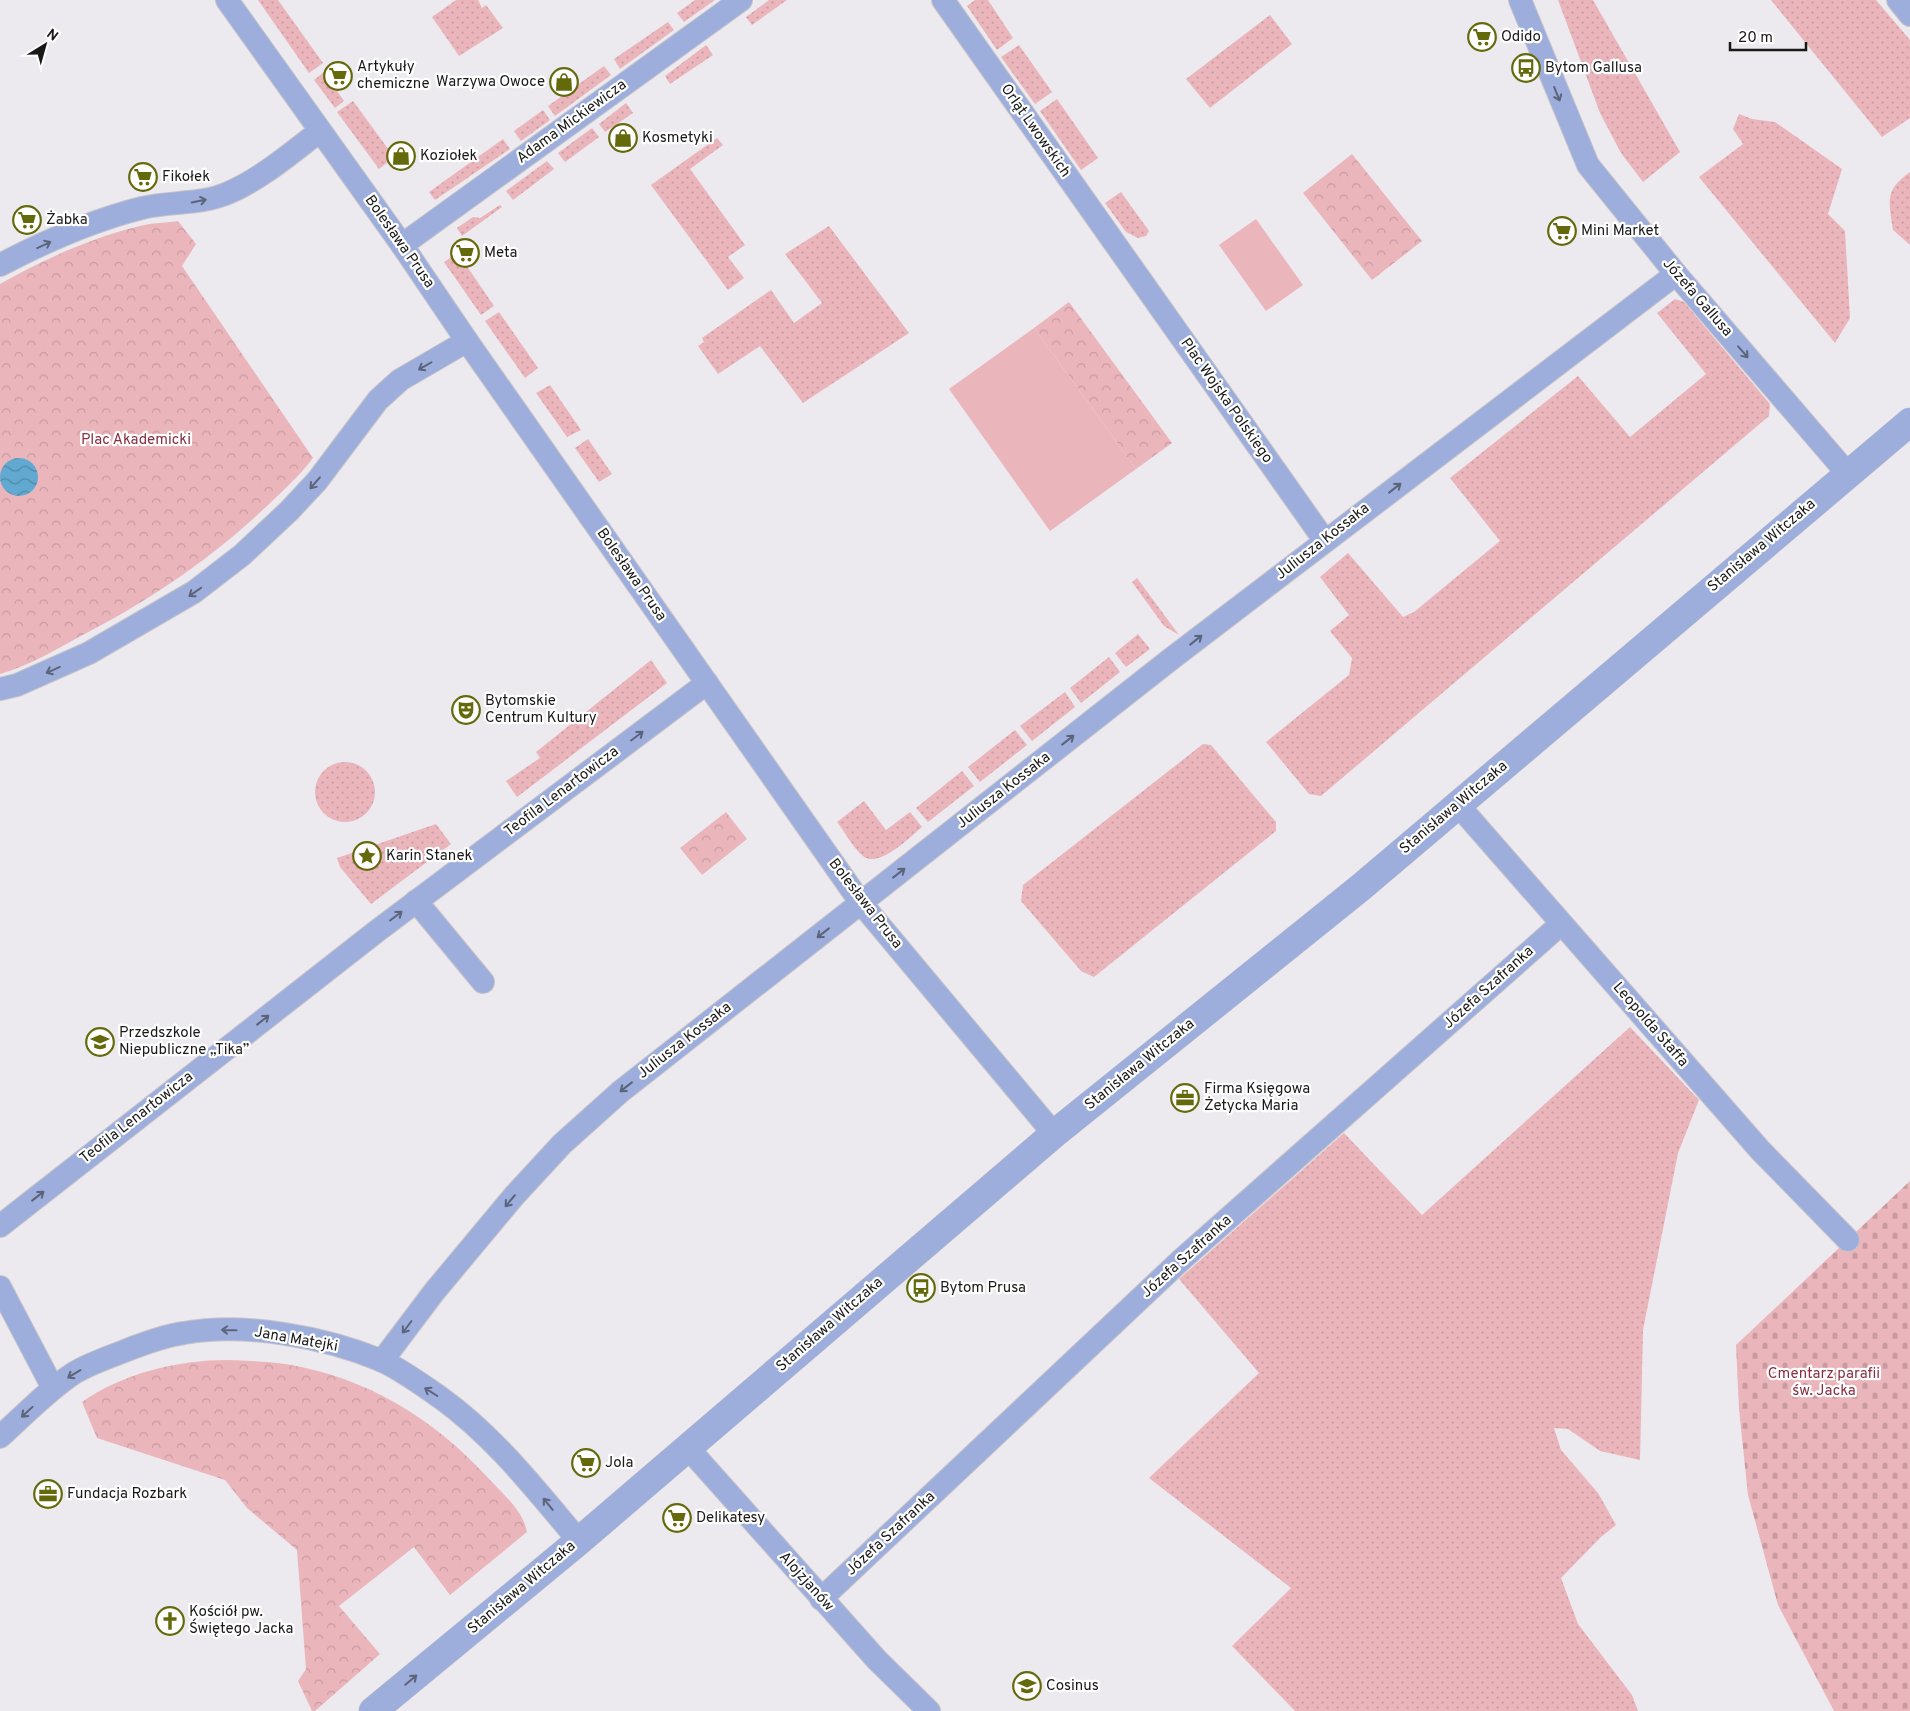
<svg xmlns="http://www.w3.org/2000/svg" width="1910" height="1711" font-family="Overpass,sans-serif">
<defs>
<pattern id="grass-dots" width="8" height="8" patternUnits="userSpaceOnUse" patternTransform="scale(1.25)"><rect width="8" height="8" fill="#ebb5bc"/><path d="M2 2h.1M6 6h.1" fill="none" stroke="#c99ba1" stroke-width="1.8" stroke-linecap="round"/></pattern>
<pattern id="forest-crowns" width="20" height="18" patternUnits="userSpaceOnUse" patternTransform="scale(1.25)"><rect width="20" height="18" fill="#ebb5bc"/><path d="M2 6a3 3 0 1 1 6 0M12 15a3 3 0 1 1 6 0" fill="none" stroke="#c99ba1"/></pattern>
<pattern id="cemetery-stones" width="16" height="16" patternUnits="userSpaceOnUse" patternTransform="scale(1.25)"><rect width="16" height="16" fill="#ebb5bc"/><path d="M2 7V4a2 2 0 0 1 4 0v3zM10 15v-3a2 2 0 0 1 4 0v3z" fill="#c99ba1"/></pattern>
<pattern id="water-waves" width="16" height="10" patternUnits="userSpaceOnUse" patternTransform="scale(1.25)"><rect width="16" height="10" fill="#61a9d0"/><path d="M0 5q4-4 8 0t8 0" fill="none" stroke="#4f89a8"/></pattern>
</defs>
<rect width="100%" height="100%" fill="#eceaee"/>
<g fill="url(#grass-dots)">
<polygon points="258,0 278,0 323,63 309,73"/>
<polygon points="456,0 478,0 482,8 486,5 503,28 459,56 432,17"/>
<polygon points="695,0 715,0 684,22 677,13"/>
<polygon points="769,0 787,0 752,25 746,17"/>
<polygon points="975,0 988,0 1013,38 997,50 967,6"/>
<polygon points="1558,0 1593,0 1680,152 1643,182 1621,153 1600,113"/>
<polygon points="1771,0 1876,0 1910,40 1910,118 1882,137"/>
<polygon points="1270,15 1292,44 1210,108 1186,79"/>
<polygon points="668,22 674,30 620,69 614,59"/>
<polygon points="706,45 713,55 670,84 665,76"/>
<polygon points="1019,45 1052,92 1035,104 1001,57"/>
<polygon points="604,66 611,75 555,116 548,106"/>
<polygon points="324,72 344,101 335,108 314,80"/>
<polygon points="1057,99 1098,158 1081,170 1040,111"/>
<polygon points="353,101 394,157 379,169 337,112"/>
<polygon points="626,103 633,113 605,132 599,124"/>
<polygon points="543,110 550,120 521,141 514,131"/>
<polygon points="1739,114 1752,119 1775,122 1842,169 1828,214 1845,231 1850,318 1835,343 1699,177 1743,144 1733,129"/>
<polygon points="592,128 599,137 565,162 558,153"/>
<polygon points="717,138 723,145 690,169 745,245 728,257 744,278 728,290 651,185"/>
<polygon points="503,139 510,149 435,200 429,192"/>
<polygon points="547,161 554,169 513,200 506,191"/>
<path d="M 1910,172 L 1910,245 L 1893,230 C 1889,200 1884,191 1910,172 Z"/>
<polygon points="1121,192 1149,231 1146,236 1138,238 1126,232 1105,203"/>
<polygon points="500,205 502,207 462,236 457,228 473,217 480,218"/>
<polygon points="829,226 909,333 803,403 760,346 718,374 698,346 704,342 702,338 771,290 794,323 822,303 785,254"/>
<polygon points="453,256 462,259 494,306 481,315 444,262"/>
<polygon points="1675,299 1684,302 1770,404 1769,416 1321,796 1309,794 1266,742 1349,675 1352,658 1330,631 1349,615 1320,577 1348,553 1403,617 1414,612 1500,541 1450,478 1578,376 1630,437 1706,374 1657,313"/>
<polygon points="499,312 538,368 525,378 485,321"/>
<polygon points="550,385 581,430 567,437 536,393"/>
<polygon points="588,439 612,474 599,482 575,448"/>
<polygon points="1137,578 1179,635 1164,626 1132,582"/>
<polygon points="1138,634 1150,649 1126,667 1115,653"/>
<polygon points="1109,657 1120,672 1081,703 1070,688"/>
<polygon points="651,660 667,683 517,797 506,781 540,758 536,752"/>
<polygon points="1065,692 1075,707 1032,741 1020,726"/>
<polygon points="1015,730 1027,745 980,782 968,767"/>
<polygon points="1203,744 1211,745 1276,822 1276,831 1094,977 1081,971 1021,901 1023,885"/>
<circle cx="345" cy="792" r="30"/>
<polygon points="962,771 974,786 928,822 916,808"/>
<path d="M 864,801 L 886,830 L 910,812 L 922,827 C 910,837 879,869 863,856 C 853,848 845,832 837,822 Z"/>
<polygon points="436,824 451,844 371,904 340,867 337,858"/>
<polygon points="1630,1027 1699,1100 1678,1153 1643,1330 1640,1460 1600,1451 1568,1429 1554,1428 1561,1450 1598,1493 1616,1525 1601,1537 1561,1578 1578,1624 1632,1695 1638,1711 1295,1711 1232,1646 1291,1588 1149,1478 1259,1373 1179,1279 1344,1133 1422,1215"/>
</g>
<g fill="url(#forest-crowns)">
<polygon points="1352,154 1422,241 1372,280 1303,193"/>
<path d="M 178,221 L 196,244 L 182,266 L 313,458 C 300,475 284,490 268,505 C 210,560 150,600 79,637 C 54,651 28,666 0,674 L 0,284 C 43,260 88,239 136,227 C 149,223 164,223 178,221 Z"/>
<polygon points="1069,302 1172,443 1136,469 1034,328"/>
<polygon points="726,812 747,839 702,875 680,848"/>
<path d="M 228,1360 C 246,1361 266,1361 285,1364 C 367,1377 435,1419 490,1480 C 504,1495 523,1511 527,1532 L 450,1595 L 414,1547 L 339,1606 L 380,1654 L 315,1711 L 312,1711 L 298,1681 L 306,1669 L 297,1550 L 247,1508 L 225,1480 L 97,1438 L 82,1402 C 124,1373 177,1360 228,1360 Z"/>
</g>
<polygon fill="url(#cemetery-stones)" points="1910,1181 1910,1711 1834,1711 1778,1605 1748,1495 1739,1409 1736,1345"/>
<g fill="#ebb5bc">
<polygon points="1256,219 1303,285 1266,311 1219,245"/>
<polygon points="1034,328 1136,469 1050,531 949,389"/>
</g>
<circle fill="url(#water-waves)" cx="19" cy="477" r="19"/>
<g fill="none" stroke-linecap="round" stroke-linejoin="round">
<defs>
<g id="minor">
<polyline points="227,0 402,245 467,341 861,903 1054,1134"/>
<polyline points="943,0 1325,541"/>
<polyline points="1520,0 1588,165 1676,274 1847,473"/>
<polyline points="1898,0 1910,15"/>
<polyline points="402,245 741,0"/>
<path d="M 0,265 C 44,242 93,220 142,208 C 170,201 200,205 228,193 C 261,179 291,153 320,131"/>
<polyline points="0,689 17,685 89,653 194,592 242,555 289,511 317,481 378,400 400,380 467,341"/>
<polyline points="1458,805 1760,1150 1848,1240"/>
<polyline points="416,901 483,982"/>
<polyline points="0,1226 377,931 707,683"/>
<polyline points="0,1287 53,1388"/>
<polyline points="382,1361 434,1292 514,1196 562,1144 620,1092 1171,659 1676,274"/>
<path d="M 0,1437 C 24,1415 47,1391 74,1373 C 89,1364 106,1358 122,1352 C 142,1344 163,1336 184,1333 C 244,1322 324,1337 380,1360 C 399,1368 424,1386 441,1398 C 495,1437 536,1490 579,1541"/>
<polyline points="688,1448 877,1660 929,1711"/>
<polyline points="821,1599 1180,1261 1561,924"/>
</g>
<polyline id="tertiary" points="373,1711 579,1541 1054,1134 1360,888 1910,422"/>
</defs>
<use href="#minor" stroke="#c6c4c8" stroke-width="24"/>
<use href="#tertiary" stroke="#c6c4c8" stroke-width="29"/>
<use href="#minor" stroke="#9daedc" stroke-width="22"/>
<use href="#tertiary" stroke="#9daedc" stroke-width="28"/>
</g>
<defs><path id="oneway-shaft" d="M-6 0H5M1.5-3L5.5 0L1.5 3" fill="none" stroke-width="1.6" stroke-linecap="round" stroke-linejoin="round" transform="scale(1.25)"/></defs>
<g stroke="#5b647b">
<use href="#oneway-shaft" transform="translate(1557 94) rotate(68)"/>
<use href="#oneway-shaft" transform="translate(199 201) rotate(-12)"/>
<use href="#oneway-shaft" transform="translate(44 245) rotate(-25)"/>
<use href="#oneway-shaft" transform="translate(1743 352) rotate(49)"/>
<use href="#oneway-shaft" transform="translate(425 366) rotate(150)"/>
<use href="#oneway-shaft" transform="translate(315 483) rotate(131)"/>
<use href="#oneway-shaft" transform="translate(1395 488) rotate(-38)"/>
<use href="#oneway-shaft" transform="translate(195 592) rotate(145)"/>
<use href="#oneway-shaft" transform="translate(1196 640) rotate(-38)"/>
<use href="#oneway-shaft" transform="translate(53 670) rotate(156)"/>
<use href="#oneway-shaft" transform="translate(637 736) rotate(-37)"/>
<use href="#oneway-shaft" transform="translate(1068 740) rotate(-38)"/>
<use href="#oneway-shaft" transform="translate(899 873) rotate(-38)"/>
<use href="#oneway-shaft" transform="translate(396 916) rotate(-37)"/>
<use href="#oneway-shaft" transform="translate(823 933) rotate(142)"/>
<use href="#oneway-shaft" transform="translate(263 1020) rotate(-38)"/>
<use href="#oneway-shaft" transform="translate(626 1087) rotate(142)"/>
<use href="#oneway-shaft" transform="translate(38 1196) rotate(-38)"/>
<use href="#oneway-shaft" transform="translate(510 1201) rotate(130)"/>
<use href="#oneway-shaft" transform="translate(407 1327) rotate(127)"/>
<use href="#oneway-shaft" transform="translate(229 1330) rotate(-179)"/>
<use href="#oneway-shaft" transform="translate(74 1374) rotate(149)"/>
<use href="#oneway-shaft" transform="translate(431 1392) rotate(-148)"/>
<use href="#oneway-shaft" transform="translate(27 1412) rotate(137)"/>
<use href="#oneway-shaft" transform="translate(548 1504) rotate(-129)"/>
<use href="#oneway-shaft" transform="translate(411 1680) rotate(-40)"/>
</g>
<defs>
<symbol id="supermarket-ring" viewBox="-11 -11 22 22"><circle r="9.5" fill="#fff" stroke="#646a0b" stroke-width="1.5"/><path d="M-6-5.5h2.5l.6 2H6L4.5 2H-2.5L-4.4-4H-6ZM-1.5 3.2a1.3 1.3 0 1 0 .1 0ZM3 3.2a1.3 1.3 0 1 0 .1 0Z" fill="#646a0b"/></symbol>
<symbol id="bus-ring" viewBox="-11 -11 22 22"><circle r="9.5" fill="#fff" stroke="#646a0b" stroke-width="1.5"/><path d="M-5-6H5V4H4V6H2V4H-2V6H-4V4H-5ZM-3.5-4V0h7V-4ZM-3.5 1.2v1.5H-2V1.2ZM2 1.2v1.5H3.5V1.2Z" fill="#646a0b"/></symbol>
<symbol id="shop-ring" viewBox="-11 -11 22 22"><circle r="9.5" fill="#fff" stroke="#646a0b" stroke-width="1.5"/><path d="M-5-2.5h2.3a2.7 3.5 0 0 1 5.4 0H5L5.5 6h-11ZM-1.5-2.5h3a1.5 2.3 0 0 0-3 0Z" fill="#646a0b"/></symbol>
<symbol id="theatre-ring" viewBox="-11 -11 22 22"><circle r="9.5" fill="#fff" stroke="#646a0b" stroke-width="1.5"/><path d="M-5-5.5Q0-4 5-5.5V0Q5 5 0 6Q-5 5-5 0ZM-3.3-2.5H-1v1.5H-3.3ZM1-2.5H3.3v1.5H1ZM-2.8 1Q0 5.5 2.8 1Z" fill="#646a0b"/></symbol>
<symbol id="sight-ring" viewBox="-11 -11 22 22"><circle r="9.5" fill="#fff" stroke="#646a0b" stroke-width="1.5"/><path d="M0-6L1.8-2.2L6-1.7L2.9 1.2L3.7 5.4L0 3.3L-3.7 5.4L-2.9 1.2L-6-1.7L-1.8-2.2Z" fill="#646a0b"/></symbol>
<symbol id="school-ring" viewBox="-11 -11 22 22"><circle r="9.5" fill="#fff" stroke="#646a0b" stroke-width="1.5"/><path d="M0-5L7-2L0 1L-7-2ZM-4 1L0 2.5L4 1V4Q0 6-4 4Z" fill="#646a0b"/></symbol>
<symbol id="office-ring" viewBox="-11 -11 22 22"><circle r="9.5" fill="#fff" stroke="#646a0b" stroke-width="1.5"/><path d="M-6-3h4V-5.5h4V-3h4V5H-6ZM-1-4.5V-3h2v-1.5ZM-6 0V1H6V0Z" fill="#646a0b"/></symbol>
<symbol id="church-ring" viewBox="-11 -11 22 22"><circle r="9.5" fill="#fff" stroke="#646a0b" stroke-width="1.5"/><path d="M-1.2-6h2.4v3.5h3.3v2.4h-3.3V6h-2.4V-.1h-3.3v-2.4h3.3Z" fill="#646a0b"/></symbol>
</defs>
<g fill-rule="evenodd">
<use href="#supermarket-ring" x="1466" y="21" width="32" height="32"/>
<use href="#bus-ring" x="1510" y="52" width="32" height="32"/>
<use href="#supermarket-ring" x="322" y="60" width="32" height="32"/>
<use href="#shop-ring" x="548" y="66" width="32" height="32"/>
<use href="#shop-ring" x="607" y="122" width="32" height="32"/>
<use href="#shop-ring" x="385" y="140" width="32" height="32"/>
<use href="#supermarket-ring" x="127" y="161" width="32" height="32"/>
<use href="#supermarket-ring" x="11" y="204" width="32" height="32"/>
<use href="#supermarket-ring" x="1546" y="215" width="32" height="32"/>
<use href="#supermarket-ring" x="449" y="237" width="32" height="32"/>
<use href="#theatre-ring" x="450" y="694" width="32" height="32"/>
<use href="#sight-ring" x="351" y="840" width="32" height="32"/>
<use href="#school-ring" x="84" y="1026" width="32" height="32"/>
<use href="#office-ring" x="1169" y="1082" width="32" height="32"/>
<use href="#bus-ring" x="905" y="1272" width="32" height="32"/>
<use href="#supermarket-ring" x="570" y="1447" width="32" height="32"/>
<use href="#office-ring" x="32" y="1478" width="32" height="32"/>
<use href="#supermarket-ring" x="661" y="1502" width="32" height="32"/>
<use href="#church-ring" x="154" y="1605" width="32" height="32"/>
<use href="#school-ring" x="1011" y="1670" width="32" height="32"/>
</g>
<g text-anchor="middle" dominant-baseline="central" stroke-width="4.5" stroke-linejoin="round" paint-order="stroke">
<g font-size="15" fill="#19191a" stroke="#fff" text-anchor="start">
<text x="1501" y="37">Odido</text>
<text x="357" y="67">Artykuły<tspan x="357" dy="17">chemiczne</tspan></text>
<text x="1545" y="68">Bytom Gallusa</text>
<text x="545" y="82" text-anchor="end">Warzywa Owoce</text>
<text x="642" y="138">Kosmetyki</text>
<text x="420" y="156">Koziołek</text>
<text x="162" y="177">Fikołek</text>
<text x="46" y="220">Żabka</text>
<text x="1581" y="231">Mini Market</text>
<text x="484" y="253">Meta</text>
<text x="485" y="701">Bytomskie<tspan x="485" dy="17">Centrum Kultury</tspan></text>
<text x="386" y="856">Karin Stanek</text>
<text x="119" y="1033">Przedszkole<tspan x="119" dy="17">Niepubliczne „Tika”</tspan></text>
<text x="1204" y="1089">Firma Księgowa<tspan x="1204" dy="17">Żetycka Maria</tspan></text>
<text x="940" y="1288">Bytom Prusa</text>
<text x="605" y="1463">Jola</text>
<text x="67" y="1494">Fundacja Rozbark</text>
<text x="696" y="1518">Delikatesy</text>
<text x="189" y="1612">Kościół pw.<tspan x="189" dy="17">Świętego Jacka</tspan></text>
<text x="1046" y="1686">Cosinus</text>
</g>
<g font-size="15" fill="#19191a" stroke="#fff">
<text transform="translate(572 122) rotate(-36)">Adama Mickiewicza</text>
<text transform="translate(1035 131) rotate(55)">Orląt Lwowskich</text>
<text transform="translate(399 242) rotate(55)">Bolesława Prusa</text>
<text transform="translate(1697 298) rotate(49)">Józefa Gallusa</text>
<text transform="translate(1226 401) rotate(55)">Plac Wojska Polskiego</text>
<text transform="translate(1323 542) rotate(-38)">Juliusza Kossaka</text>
<text transform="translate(1762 546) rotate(-40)">Stanisława Witczaka</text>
<text transform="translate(631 575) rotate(55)">Bolesława Prusa</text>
<text transform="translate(1004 791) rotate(-38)">Juliusza Kossaka</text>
<text transform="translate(562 792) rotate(-37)">Teofila Lenartowicza</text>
<text transform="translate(1454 808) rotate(-40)">Stanisława Witczaka</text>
<text transform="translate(865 904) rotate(52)">Bolesława Prusa</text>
<text transform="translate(1489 988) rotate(-42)">Józefa Szafranka</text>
<text transform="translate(1650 1025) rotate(49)">Leopolda Staffa</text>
<text transform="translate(685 1041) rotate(-38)">Juliusza Kossaka</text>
<text transform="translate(1140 1065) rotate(-39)">Stanisława Witczaka</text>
<text transform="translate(137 1118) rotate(-38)">Teofila Lenartowicza</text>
<text transform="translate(1187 1257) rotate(-42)">Józefa Szafranka</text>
<text transform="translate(830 1325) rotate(-41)">Stanisława Witczaka</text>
<text transform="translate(296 1340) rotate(10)">Jana Matejki</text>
<text transform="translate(891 1534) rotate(-43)">Józefa Szafranka</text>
<text transform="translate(806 1582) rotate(48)">Alojzjanów</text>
<text transform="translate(522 1588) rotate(-40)">Stanisława Witczaka</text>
</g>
<g font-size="15" fill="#882f42" stroke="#fff">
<text x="136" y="440">Plac Akademicki</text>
<text x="1824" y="1374">Cmentarz parafii<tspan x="1824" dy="17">św. Jacka</tspan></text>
</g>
</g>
<g transform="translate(45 45) rotate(37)" stroke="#ffffff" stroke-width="4" paint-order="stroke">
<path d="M0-4L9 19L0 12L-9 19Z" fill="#19191a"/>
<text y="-8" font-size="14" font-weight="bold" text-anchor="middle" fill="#19191a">N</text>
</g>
<path d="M1730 42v8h76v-8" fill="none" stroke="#19191a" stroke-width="2.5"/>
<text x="1738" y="42" font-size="15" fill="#19191a" stroke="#ffffff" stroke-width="4" paint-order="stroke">20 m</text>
</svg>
